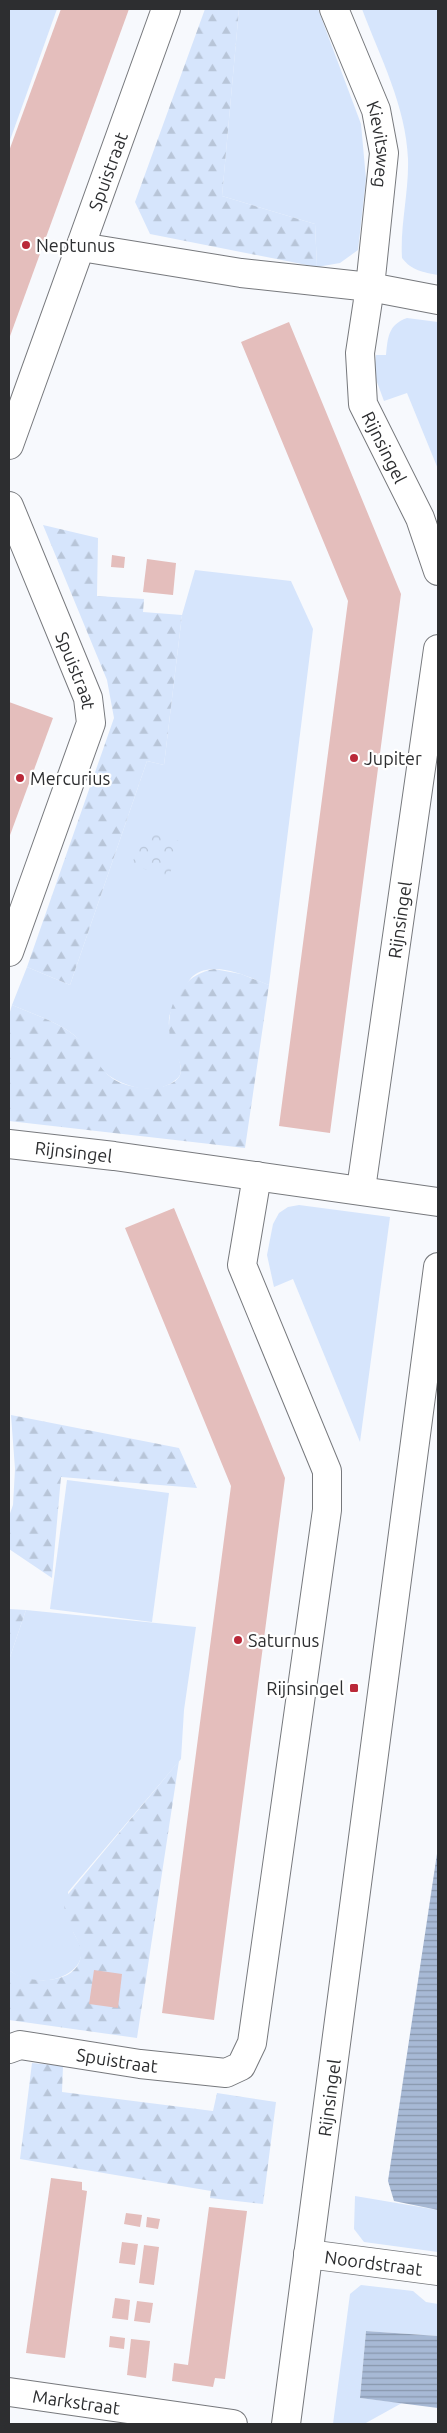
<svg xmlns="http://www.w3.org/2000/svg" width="447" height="2433" font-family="Ubuntu,sans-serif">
<defs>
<pattern id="forest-firs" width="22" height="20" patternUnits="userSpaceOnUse" patternTransform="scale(1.25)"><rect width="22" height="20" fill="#d6e5fc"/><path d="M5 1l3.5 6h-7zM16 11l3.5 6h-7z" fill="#b8c5d8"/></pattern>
<pattern id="park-crowns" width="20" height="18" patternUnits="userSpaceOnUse" patternTransform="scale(1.25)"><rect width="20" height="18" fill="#d6e5fc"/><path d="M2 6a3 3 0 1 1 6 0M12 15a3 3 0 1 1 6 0" fill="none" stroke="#b8c5d8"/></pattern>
<pattern id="water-rules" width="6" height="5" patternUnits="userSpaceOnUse" patternTransform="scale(1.25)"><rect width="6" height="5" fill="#a7b9d5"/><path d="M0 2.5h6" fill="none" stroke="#8897ad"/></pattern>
</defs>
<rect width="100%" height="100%" fill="#f7f9fd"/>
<g fill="#d6e5fc">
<polygon points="9,9 57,9 9,143"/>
<polygon points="239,9 318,9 361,124 366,179 358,250 340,263 317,267 315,224 222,196"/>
<path d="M 362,9 L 438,9 L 438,275 C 423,272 412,271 402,258 C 400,225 409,192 408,159 C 406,106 380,57 362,9 Z"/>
<path d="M 407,318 L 438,322 L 438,469 L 407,393 L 384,401 L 374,374 L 376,355 L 386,355 C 388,337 388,325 407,318 Z"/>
<path d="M 195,570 L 291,581 L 313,629 L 269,985 C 248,977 214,959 193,976 C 188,980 184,990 181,996 C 177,1002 169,1012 169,1019 C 167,1040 181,1056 181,1070 C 181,1076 177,1079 173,1082 C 151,1097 117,1085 100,1068 C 90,1057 85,1044 74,1035 C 56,1021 33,1014 12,1005 L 27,967 L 70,985 L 147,761 L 164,765 L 182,615 Z"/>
<polygon points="299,1205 390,1217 360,1442 293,1279 274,1287 267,1255 273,1224 279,1213 288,1207"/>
<polygon points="67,1480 169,1493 152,1622 50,1609"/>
<path d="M 26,1610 L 196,1627 L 184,1710 L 181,1759 L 68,1892 C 70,1905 71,1918 73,1931 C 75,1937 80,1942 81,1949 C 84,1967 65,1978 49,1980 C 33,1981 21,1980 9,1970 L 9,1660 Z"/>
<polygon points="355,2196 438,2210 438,2252 364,2242 354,2229"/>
<polygon points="361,2285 413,2291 426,2302 438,2304 438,2336 366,2331 360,2398 402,2403 364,2424 333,2424 350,2294"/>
</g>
<g fill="url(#forest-firs)">
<polygon points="205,9 239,9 222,196 315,224 317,267 150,234 135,202"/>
<polygon points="43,525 98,538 97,596 144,599 143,612 182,615 164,765 147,761 70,985 27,967 114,718 107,680"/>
<path d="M 214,969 L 241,974 L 269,985 L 245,1148 L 9,1121 L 9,1015 L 12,1005 C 33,1014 56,1021 74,1035 C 103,1058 97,1084 144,1088 C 155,1089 181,1086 181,1070 C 181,1061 173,1051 171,1042 C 163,1010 180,975 214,969 Z"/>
<polygon points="11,1415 179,1448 197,1488 61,1477 52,1578 9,1549 9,1516 13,1505 15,1469"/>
<polygon points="9,1609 26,1610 9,1660"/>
<path d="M 179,1761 L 137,2038 L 9,2020 L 9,1970 C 26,1984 72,1986 80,1960 C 86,1939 60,1926 65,1898 Z"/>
<polygon points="32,2063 63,2066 62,2092 213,2111 217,2093 276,2102 263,2204 210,2198 211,2191 20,2159"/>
</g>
<polygon fill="url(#park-crowns)" points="143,829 180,841 169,877 132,865"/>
<g fill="url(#water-rules)">
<polygon points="438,1847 438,2210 394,2201 388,2181"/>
<polygon points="366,2331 438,2336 438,2408 360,2398"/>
</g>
<g fill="#e4bebc">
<polygon points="61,9 129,9 9,339 9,151"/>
<polygon points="289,322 401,594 330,1133 279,1126 348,601 241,342"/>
<polygon points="112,555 125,557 124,568 111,567"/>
<polygon points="147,559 176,563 173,595 143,592"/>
<polygon points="9,702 53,718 9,838"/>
<polygon points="174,1208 285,1478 214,2020 162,2013 231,1486 125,1228"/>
<polygon points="94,1970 122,1974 118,2008 89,2004"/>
<polygon points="51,2178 82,2182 82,2190 87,2191 65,2358 26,2353"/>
<polygon points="209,2207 247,2211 225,2379 215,2378 213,2387 172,2381 174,2363 188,2365"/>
<polygon points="126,2213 142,2215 140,2227 124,2224"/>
<polygon points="147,2217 160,2219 158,2229 146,2227"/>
<polygon points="122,2242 138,2244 135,2265 119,2263"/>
<polygon points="144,2245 159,2247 154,2285 139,2283"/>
<polygon points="115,2298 130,2300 128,2320 112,2318"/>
<polygon points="137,2301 153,2303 150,2323 134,2321"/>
<polygon points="110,2336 125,2338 124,2349 109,2347"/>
<polygon points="131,2339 150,2341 146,2378 127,2375"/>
</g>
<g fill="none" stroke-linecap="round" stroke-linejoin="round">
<defs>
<g id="minor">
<path id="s1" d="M 334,9 L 376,110 L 384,153 L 370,287 L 438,300"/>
<path id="s2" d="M 81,247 L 241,273 L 370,287 L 360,353 L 363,404 L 420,518 L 438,571"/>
<path id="s3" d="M 9,445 L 166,9"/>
<path id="s4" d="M 9,506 L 88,698 L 91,723 L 9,952"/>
<path id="s5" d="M 9,1144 L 114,1156 L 438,1202"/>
<path id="s6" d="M 361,1189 L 438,649"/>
<path id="s7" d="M 9,2049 L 20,2045 L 140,2064 L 226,2073 L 241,2066 L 252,2043 L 327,1510 L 327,1471 L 242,1265 L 257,1176"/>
<path id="s8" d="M 308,2254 L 438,2271"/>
<path id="s9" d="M 9,2392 L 233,2424"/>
</g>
<g id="tertiary">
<path id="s10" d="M 286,2424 L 438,1267"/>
</g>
</defs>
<use href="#minor" stroke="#77797d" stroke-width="30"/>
<use href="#tertiary" stroke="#77797d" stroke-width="30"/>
<use href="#minor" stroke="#fff" stroke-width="28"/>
<use href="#tertiary" stroke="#fff" stroke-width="28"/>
</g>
<g fill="#ba2939" stroke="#fff" stroke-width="2">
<circle cx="26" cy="245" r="5"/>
<circle cx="354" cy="758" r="5"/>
<circle cx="20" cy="778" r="5"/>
<circle cx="238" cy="1640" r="5"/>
<rect x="349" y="1683" width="10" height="10" rx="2.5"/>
</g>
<g text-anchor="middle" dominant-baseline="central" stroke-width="4.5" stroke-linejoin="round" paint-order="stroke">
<g font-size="18" fill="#2d2e30" stroke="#fff">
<text stroke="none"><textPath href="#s1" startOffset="144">Kievitsweg</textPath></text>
<text stroke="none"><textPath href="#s3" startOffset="291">Spuistraat</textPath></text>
<text stroke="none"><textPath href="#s2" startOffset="458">Rijnsingel</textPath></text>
<text stroke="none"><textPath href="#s4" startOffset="178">Spuistraat</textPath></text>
<text stroke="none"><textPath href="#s6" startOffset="272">Rijnsingel</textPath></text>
<text stroke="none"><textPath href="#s5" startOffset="65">Rijnsingel</textPath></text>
<text stroke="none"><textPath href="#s7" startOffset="110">Spuistraat</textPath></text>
<text stroke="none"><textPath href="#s10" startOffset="329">Rijnsingel</textPath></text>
<text stroke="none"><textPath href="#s8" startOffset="66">Noordstraat</textPath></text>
<text stroke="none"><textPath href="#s9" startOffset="68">Markstraat</textPath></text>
</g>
<g font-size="18" fill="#2d2e30" stroke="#fff" text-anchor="start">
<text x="36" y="245">Neptunus</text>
<text x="364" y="758">Jupiter</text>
<text x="30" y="778">Mercurius</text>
<text x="248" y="1640">Saturnus</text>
<text x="344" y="1688" text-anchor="end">Rijnsingel</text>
</g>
</g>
<rect width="447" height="2433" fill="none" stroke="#2d2e30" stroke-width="20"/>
</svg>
